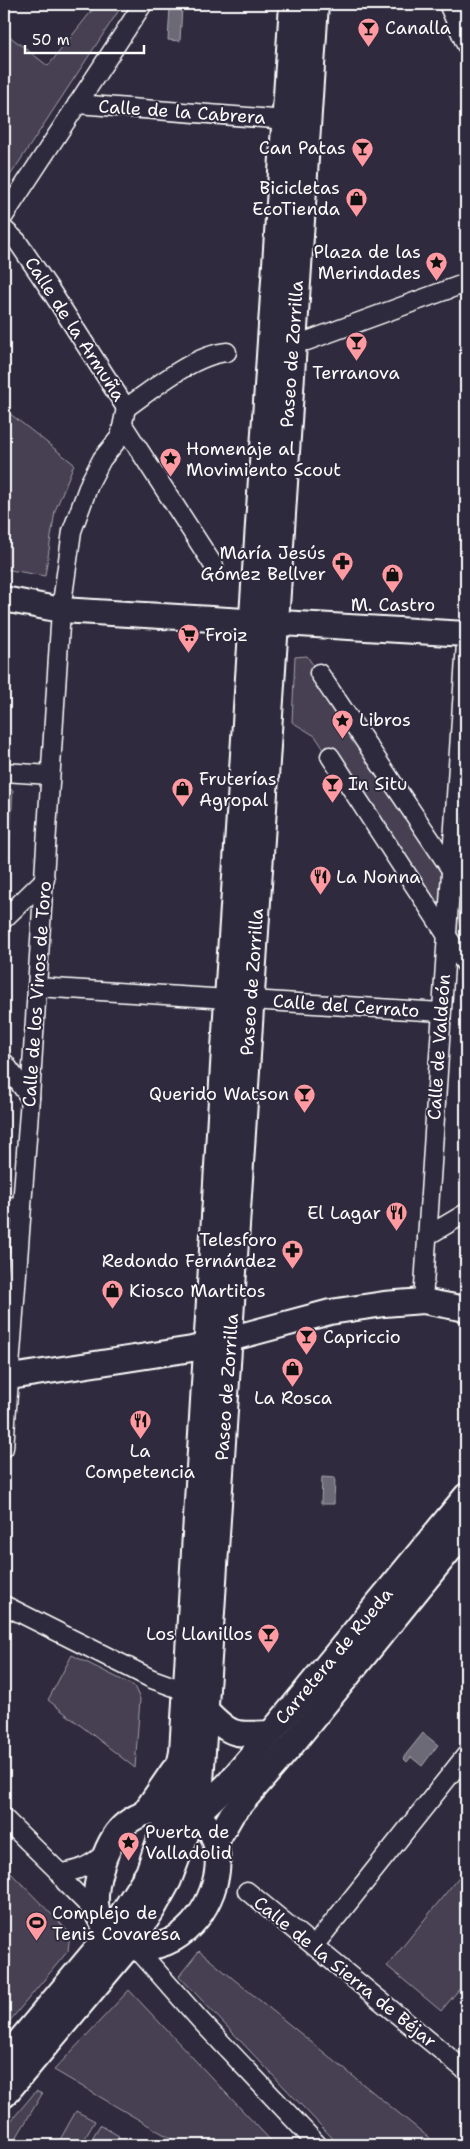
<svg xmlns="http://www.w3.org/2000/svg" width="470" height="2149" font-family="'Shantell Sans',sans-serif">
<rect width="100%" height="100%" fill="#2f2a3d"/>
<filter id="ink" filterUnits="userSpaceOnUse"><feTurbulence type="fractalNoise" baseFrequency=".02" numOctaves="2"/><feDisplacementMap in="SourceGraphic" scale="10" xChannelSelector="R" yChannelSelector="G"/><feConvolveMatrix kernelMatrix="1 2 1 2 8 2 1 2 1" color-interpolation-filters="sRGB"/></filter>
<g filter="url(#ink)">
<g fill="#464152" stroke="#a2a0a8">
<polygon points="97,4 123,4 4,185 4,32 48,66"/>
<polygon points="4,409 74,464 55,511 45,576 4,569"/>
<polygon points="307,656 466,892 466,971 419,892 315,736 292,722 295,657"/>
<polygon points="4,789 13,790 6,902 4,904"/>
<polygon points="72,1655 134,1686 140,1699 135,1768 48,1700"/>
<polygon points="4,1866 70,1933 68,1951 4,2028"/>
<polygon points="466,1868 466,1981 441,2011 387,1966"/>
<polygon points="199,1951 438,2145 339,2145 179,1976"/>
<polygon points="129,1990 275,2145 182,2145 54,2070"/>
<polygon points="36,2091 42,2094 12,2145 4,2145 4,2129"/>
<polygon points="76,2111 95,2121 81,2145 57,2145"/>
<polygon points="100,2125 119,2136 113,2145 88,2145"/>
</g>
<g fill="#6d6a77" stroke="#a7a6ad">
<polygon points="170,7 182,8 180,41 168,40"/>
<polygon points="322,1477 335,1478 334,1504 321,1504"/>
<polygon points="423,1733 438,1745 422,1766 411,1757 407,1762 403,1758"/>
</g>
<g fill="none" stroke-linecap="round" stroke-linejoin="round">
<defs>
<g id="street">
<polyline points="448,4 466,45"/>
<polyline points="77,104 287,120"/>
<polyline points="4,216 143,4"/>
<polyline points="4,229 17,241 51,291 126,408"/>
<polyline points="307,341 466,283"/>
<polyline points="123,425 214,566"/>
<polyline points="319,673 466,892"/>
<polyline points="330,756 466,965"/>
<polyline points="4,772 50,775"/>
<polyline points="4,919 45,879"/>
<polyline points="37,987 228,999"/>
<polyline points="251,1000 441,1012"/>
<polyline points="4,1062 30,1098"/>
<polyline points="4,1206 22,1207"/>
<polyline points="427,1236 466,1213"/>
<polyline points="423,1301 466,643"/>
<path d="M 4,1448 L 30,1098 L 61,610 L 72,531 L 90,482 L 102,459 L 120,437 L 126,408 C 153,389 193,355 227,352"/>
<polyline points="4,1605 152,1679 188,1692"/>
<polyline points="4,1818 60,1873 65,1882 98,1915"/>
<path d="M 60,1873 C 80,1871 91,1865 105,1853"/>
<polyline points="247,1891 466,2071"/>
<polyline points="314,1946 466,1755"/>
<polyline points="137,1949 200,2020 318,2145"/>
</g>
<g id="secondary">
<polyline points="4,599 61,610 466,634"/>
<polyline points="4,1378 192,1349 330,1312 384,1304 423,1301 466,1309"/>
<path d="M 206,1710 C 232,1737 235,1735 271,1733"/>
<path d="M 172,1806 C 192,1807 202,1815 211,1832 C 229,1868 208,1919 174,1939 C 162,1946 150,1947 137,1949 C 122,1942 107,1933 99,1917 C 89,1894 105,1843 123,1826 C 136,1814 155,1809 172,1806 Z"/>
<polyline points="198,1813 227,1785 271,1733 466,1496"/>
<polyline points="216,1842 232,1814 291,1746 466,1530"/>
</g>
<g id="primary">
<polyline points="146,1812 174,1771"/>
<polyline points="4,2061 111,1933 149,1873 172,1806 183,1752 228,999 293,4"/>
<polyline points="4,2094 129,1945 152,1909 168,1880 194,1811 200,1782 315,4"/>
</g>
</defs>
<use href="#street" stroke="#fff" stroke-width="21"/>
<use href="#secondary" stroke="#fff" stroke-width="28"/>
<use href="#primary" stroke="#fff" stroke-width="30"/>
<use href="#street" stroke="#2f2a3d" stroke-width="18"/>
<use href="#secondary" stroke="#2f2a3d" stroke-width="24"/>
<use href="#primary" stroke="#2f2a3d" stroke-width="26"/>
</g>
</g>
<defs>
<symbol id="bar-pin" viewBox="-11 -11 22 30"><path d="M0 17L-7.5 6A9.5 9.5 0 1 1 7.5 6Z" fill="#ff9aa2" stroke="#2f2a3d"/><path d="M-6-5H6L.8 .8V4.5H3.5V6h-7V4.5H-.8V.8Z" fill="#111"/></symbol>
<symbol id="shop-pin" viewBox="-11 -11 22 30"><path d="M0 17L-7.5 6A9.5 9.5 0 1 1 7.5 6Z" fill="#ff9aa2" stroke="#2f2a3d"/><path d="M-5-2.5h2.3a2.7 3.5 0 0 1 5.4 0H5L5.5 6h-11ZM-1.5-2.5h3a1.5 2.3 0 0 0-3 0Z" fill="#111"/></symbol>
<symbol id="sight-pin" viewBox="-11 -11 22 30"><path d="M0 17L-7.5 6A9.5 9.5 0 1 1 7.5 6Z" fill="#ff9aa2" stroke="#2f2a3d"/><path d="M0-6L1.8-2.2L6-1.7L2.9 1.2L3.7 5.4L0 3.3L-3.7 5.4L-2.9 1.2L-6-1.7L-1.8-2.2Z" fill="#111"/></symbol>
<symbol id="pharmacy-pin" viewBox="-11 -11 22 30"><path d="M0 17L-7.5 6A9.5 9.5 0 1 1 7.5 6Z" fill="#ff9aa2" stroke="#2f2a3d"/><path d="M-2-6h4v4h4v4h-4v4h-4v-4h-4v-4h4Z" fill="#111"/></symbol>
<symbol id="supermarket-pin" viewBox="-11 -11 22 30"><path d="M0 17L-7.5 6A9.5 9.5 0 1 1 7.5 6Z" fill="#ff9aa2" stroke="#2f2a3d"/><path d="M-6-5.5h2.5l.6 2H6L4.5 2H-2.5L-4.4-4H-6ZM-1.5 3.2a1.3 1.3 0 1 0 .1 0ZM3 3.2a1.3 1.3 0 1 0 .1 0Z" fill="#111"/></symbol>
<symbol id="restaurant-pin" viewBox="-11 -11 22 30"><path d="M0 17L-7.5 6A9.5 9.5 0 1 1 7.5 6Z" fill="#ff9aa2" stroke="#2f2a3d"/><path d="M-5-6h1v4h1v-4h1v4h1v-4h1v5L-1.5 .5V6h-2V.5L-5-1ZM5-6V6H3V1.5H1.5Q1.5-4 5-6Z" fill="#111"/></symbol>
<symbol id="stadium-pin" viewBox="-11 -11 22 30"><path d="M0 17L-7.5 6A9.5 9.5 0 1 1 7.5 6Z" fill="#ff9aa2" stroke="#2f2a3d"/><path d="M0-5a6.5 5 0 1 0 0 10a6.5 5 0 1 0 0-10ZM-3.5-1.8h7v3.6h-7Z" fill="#111"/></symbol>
</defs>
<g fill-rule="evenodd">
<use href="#bar-pin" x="356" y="16" width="25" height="34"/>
<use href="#bar-pin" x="350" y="136" width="25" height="34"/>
<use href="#shop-pin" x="344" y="186" width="25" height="34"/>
<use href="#sight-pin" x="424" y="250" width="25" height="34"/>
<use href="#bar-pin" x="344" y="330" width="25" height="34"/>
<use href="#sight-pin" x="158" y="446" width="25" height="34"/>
<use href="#pharmacy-pin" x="330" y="550" width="25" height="34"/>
<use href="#shop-pin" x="380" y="562" width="25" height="34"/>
<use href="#supermarket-pin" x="176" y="622" width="25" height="34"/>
<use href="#sight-pin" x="330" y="708" width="25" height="34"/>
<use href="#bar-pin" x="320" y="772" width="25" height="34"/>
<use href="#shop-pin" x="170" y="776" width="25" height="34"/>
<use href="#restaurant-pin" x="308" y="864" width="25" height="34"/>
<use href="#bar-pin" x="292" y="1082" width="25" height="34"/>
<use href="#restaurant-pin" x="384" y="1200" width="25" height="34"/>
<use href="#pharmacy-pin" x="280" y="1238" width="25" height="34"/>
<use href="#shop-pin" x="100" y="1278" width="25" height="34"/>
<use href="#bar-pin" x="294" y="1324" width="25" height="34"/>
<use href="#shop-pin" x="280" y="1356" width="25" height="34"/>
<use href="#restaurant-pin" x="128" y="1408" width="25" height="34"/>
<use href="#bar-pin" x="256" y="1622" width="25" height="34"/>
<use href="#sight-pin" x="116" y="1830" width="25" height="34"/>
<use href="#stadium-pin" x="24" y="1910" width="25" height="34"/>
</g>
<g text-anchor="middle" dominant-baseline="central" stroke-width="4" stroke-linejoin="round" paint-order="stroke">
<g font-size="18" fill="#fff" stroke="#2f2a3d" text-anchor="start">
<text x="385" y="28">Canalla</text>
<text x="346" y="148" text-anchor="end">Can Patas</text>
<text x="340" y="188" text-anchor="end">Bicicletas<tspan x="340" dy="21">EcoTienda</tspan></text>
<text x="421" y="252" text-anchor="end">Plaza de las<tspan x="421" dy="21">Merindades</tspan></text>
<text x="356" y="373" text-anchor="middle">Terranova</text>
<text x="186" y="449">Homenaje al<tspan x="186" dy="21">Movimiento Scout</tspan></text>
<text x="326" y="553" text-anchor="end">María Jesús<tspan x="326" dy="21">Gómez Bellver</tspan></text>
<text x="393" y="605" text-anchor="middle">M. Castro</text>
<text x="205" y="635">Froiz</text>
<text x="359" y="720">Libros</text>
<text x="199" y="779">Fruterías<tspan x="199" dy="21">Agropal</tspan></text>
<text x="348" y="784">In Situ</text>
<text x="336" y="877">La Nonna</text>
<text x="289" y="1094" text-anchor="end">Querido Watson</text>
<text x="381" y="1213" text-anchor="end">El Lagar</text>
<text x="277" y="1240" text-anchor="end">Telesforo<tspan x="277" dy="21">Redondo Fernández</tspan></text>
<text x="129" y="1291">Kiosco Martitos</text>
<text x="323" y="1337">Capriccio</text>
<text x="293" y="1398" text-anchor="middle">La Rosca</text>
<text x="140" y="1451" text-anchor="middle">La<tspan x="140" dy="21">Competencia</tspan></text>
<text x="253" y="1634" text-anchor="end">Los Llanillos</text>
<text x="145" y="1832">Puerta de<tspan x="145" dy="21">Valladolid</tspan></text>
<text x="52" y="1913">Complejo de<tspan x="52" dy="21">Tenis Covaresa</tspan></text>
</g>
<g font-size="18" fill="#fff" stroke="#2f2a3d">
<text transform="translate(182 112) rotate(4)">Calle de la Cabrera</text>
<text transform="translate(75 329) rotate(57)">Calle de la Armuña</text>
<text transform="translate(292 354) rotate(-86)">Paseo de Zorrilla</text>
<text transform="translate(252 982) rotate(-86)">Paseo de Zorrilla</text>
<text transform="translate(37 994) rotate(-86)">Calle de los Vinos de Toro</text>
<text transform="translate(346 1006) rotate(4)">Calle del Cerrato</text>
<text transform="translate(439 1047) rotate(-86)">Calle de Valdeón</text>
<text transform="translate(227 1387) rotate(-86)">Paseo de Zorrilla</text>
<text transform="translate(334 1656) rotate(-50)">Carretera de Rueda</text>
<text transform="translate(345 1972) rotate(39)">Calle de la Sierra de Béjar</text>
</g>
</g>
<rect width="470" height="2149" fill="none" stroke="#2f2a3d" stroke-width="20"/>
<rect x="10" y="10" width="450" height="2129" fill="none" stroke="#fff" stroke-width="2" filter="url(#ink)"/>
<path d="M25 45v8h119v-8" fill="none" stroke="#ffffff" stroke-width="2.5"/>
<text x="32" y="45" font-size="15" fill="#ffffff" stroke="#2f2a3d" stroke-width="4" paint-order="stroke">50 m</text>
</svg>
